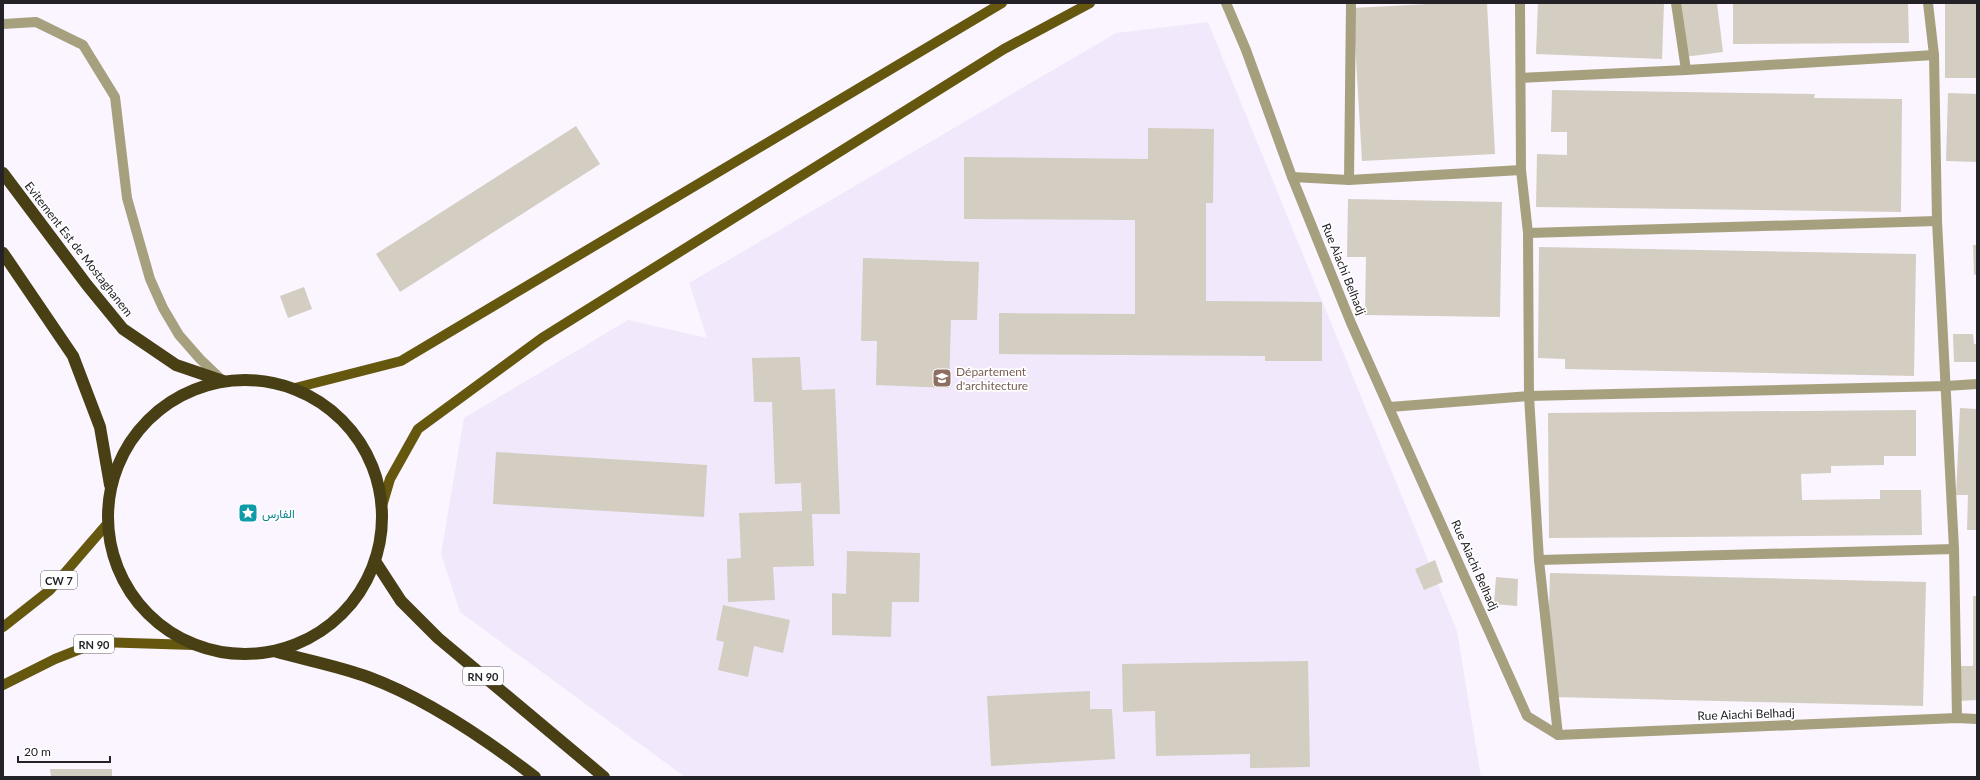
<svg xmlns="http://www.w3.org/2000/svg" width="1980" height="780" font-family="Lato,Vazirmatn,sans-serif">
<rect width="100%" height="100%" fill="#faf5ff"/>
<polygon fill="#f2e8fb" points="1208,22 1457,631 1481,777 685,777 460,612 441,554 464,418 628,320 707,338 689,283 1116,33"/>
<g fill="#d4cdc1">
<polygon points="1446,3 1487,3 1495,154 1362,161 1353,8"/>
<polygon points="1538,3 1664,3 1662,59 1536,54"/>
<polygon points="1677,3 1717,3 1723,52 1684,57"/>
<polygon points="1733,3 1908,3 1909,43 1733,44"/>
<rect x="1945" y="3" width="32" height="75"/>
<polygon points="1552,90 1815,94 1814,98 1902,99 1901,212 1536,207 1537,154 1567,155 1567,132 1551,132"/>
<polygon points="1948,93 1977,94 1977,162 1946,161"/>
<polygon points="576,126 600,164 400,292 376,254"/>
<polygon points="1148,128 1214,129 1213,203 1206,203 1206,301 1322,302 1322,361 1265,361 1265,356 999,354 999,313 1135,314 1135,220 964,219 964,157 1148,159"/>
<polygon points="1348,199 1502,202 1500,317 1365,315 1366,257 1347,257"/>
<polygon points="1973,245 1977,245 1977,274 1974,275"/>
<polygon points="1539,247 1916,254 1914,376 1565,369 1565,359 1538,358"/>
<polygon points="863,258 979,262 977,320 951,320 949,388 876,385 877,341 861,341"/>
<polygon points="304,287 312,309 288,318 280,296"/>
<polygon points="1953,334 1973,334 1974,344 1977,344 1977,362 1954,362"/>
<polygon points="800,357 802,390 835,389 840,514 812,514 814,566 773,567 775,600 728,602 727,559 741,558 739,513 802,511 801,483 775,484 772,402 754,402 752,358"/>
<polygon points="1960,408 1977,409 1977,530 1967,530 1968,495 1956,495"/>
<polygon points="1916,410 1916,456 1884,456 1884,465 1831,466 1831,473 1801,474 1802,500 1880,499 1880,490 1921,490 1922,535 1549,538 1548,413"/>
<polygon points="496,452 707,465 704,517 493,504"/>
<polygon points="847,551 920,553 919,602 892,602 891,637 832,635 832,593 846,594"/>
<polygon points="1435,560 1443,582 1424,590 1415,569"/>
<polygon points="1550,573 1926,582 1923,706 1554,697 1547,678"/>
<polygon points="1496,577 1518,579 1517,606 1494,604"/>
<polygon points="1973,596 1977,596 1977,700 1959,701 1959,666 1973,666"/>
<polygon points="723,605 790,620 783,653 754,646 748,677 718,670 724,642 716,640"/>
<polygon points="1308,661 1310,767 1250,768 1250,754 1156,756 1155,711 1123,712 1122,664"/>
<polygon points="1090,691 1090,709 1112,709 1115,759 991,766 987,696"/>
<polygon points="50,769 112,769 112,777 51,777"/>
</g>
<g fill="none" stroke-linecap="round" stroke-linejoin="round">
<g stroke="#a7a07f" stroke-width="10">
<polyline points="1226,3 1246,50 1292,177 1351,323 1527,716 1558,735 1957,718 1977,719"/>
<polyline points="1520,3 1521,170 1528,233 1529,396 1539,560 1558,735"/>
<polyline points="1676,3 1686,70"/>
<polyline points="1928,3 1934,55 1937,221 1954,549 1957,718"/>
<polyline points="3,24 36,22 83,45 115,97 127,198 150,279 163,308 179,335 200,359 223,381"/>
<polyline points="1521,78 1686,70 1934,55"/>
<polyline points="1292,177 1349,180 1521,170"/>
<polyline points="1349,180 1351,3"/>
<polyline points="1528,233 1937,221"/>
<polyline points="1390,407 1529,396 1946,386 1977,384"/>
<polyline points="1539,560 1954,549"/>
</g>
<g stroke="#66570f" stroke-width="10">
<polyline points="295,388 401,361 1002,3"/>
<polyline points="382,506 390,479 418,429 542,338 1004,49 1090,3"/>
<polyline points="3,627 50,590 107,524"/>
<polyline points="3,685 55,659 98,642 194,645"/>
</g>
<g stroke="#493f14" stroke-width="12">
<polyline points="3,173 87,285 123,329 176,365 223,381"/>
<polyline points="3,253 73,356 100,427 110,485"/>
<circle cx="245" cy="517" r="137"/>
<polyline points="375,561 401,601 438,638 604,777"/>
<path d="M 274,651 C 305,660 338,666 368,677 C 425,698 487,740 535,777"/>
</g>
</g>
<defs>
<symbol id="university-square" viewBox="-11 -11 22 22"><rect x="-9" y="-9" width="18" height="18" rx="4" fill="#8d6e63" stroke="#fff"/><path d="M0-5L7-2L0 1L-7-2ZM-4 1L0 2.5L4 1V4Q0 6-4 4Z" fill="#fff"/></symbol>
<symbol id="sight-square" viewBox="-11 -11 22 22"><rect x="-9" y="-9" width="18" height="18" rx="4" fill="#0f9aa8" stroke="#fff"/><path d="M0-6L1.8-2.2L6-1.7L2.9 1.2L3.7 5.4L0 3.3L-3.7 5.4L-2.9 1.2L-6-1.7L-1.8-2.2Z" fill="#fff"/></symbol>
</defs>
<g fill-rule="evenodd">
<use href="#university-square" x="931" y="367" width="22" height="22"/>
<use href="#sight-square" x="237" y="502" width="22" height="22"/>
</g>
<g text-anchor="middle" dominant-baseline="central" stroke-width="3.5" stroke-linejoin="round" paint-order="stroke">
<g fill="#fff" stroke="#666468" stroke-width="1">
<rect x="41" y="571" width="36" height="18" rx="3"/>
<rect x="74" y="635" width="40" height="18" rx="3"/>
<rect x="463" y="667" width="40" height="18" rx="3"/>
</g>
<g font-size="11" font-weight="bold" fill="#252227">
<text x="59" y="580">CW 7</text>
<text x="94" y="644">RN 90</text>
<text x="483" y="676">RN 90</text>
</g>
<g font-size="12" fill="#252227" stroke="#fff">
<text transform="translate(79 249) rotate(52)">Evitement Est de Mostaghanem</text>
<text transform="translate(1344 269) rotate(68)">Rue Aiachi Belhadj</text>
<text transform="translate(1475 565) rotate(66)">Rue Aiachi Belhadj</text>
<text transform="translate(1746 714) rotate(-2)">Rue Aiachi Belhadj</text>
</g>
<g font-size="12" fill="#785e54" stroke="#fff" text-anchor="start">
<text x="956" y="371">Département<tspan x="956" dy="14">d'architecture</tspan></text>
</g>
<g font-size="12" fill="#0d838f" stroke="#fff" text-anchor="start">
<text x="262" y="513">الفارس</text>
</g>
</g>
<rect width="1980" height="780" fill="none" stroke="#252227" stroke-width="8"/>
<path d="M18 756v6h92v-6" fill="none" stroke="#252227" stroke-width="2"/>
<text x="24" y="756" font-size="12" fill="#252227" stroke="#ffffff" stroke-width="3" paint-order="stroke">20 m</text>
</svg>
